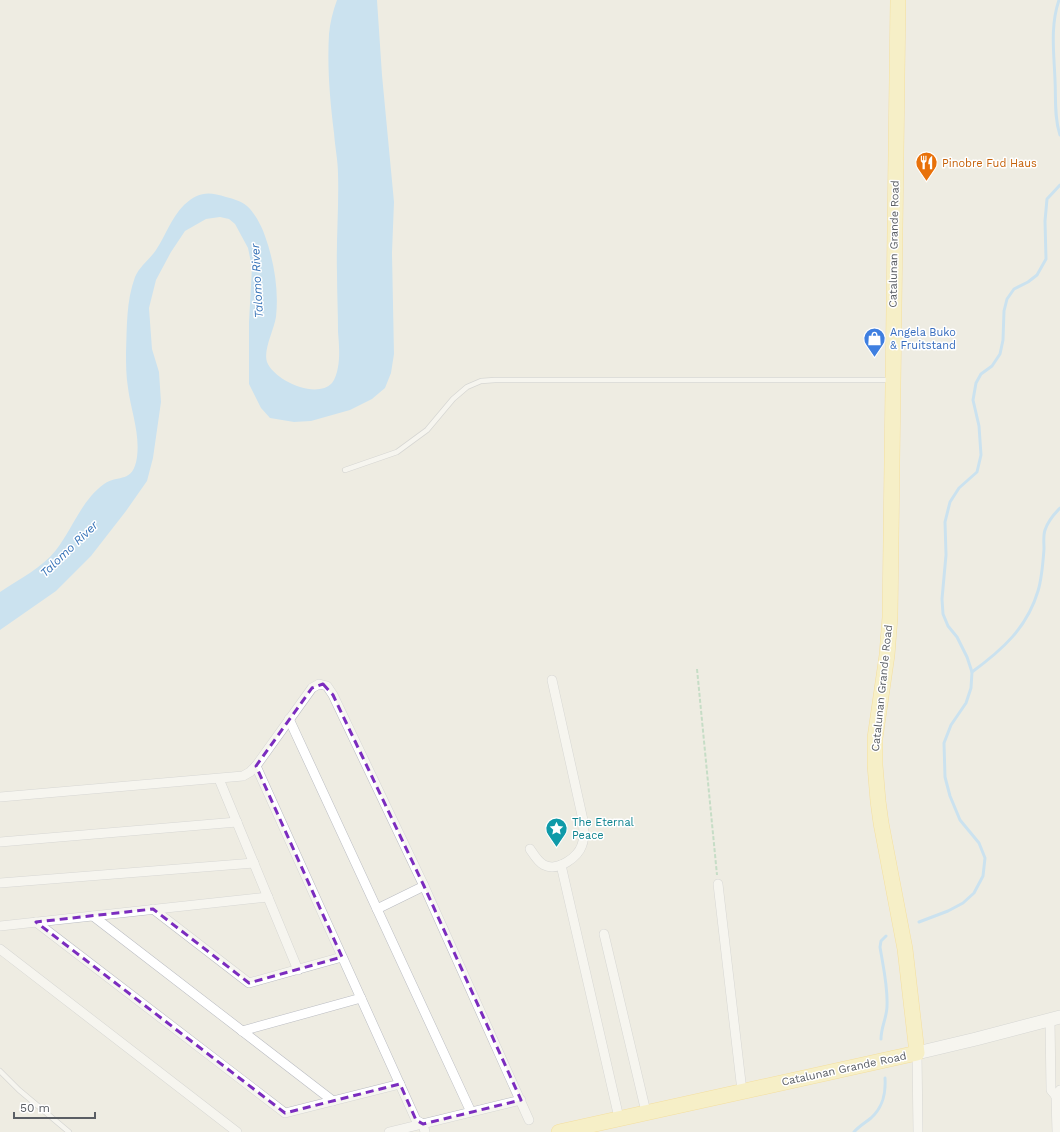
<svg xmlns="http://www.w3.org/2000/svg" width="1060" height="1132" font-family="'Work Sans',sans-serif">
<rect width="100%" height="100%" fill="#eeece2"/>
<path fill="#a1d5ff" d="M 337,0 L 377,0 L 382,75 L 394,202 L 392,253 L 394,354 L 391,373 L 385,388 L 372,399 L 350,410 L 311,421 L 294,422 L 270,418 L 261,408 L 249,384 L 249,322 L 252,267 L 248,248 L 235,224 L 229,219 L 220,217 L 206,219 L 185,231 L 171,252 L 156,280 L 149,308 L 152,349 L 159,372 L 161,402 L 153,458 L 147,481 L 126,511 L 91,556 L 56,591 L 0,630 L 0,592 C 19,579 42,568 56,550 C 73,528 81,501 104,484 C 119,474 133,484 137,457 C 140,433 131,411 128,388 C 126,376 126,364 126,353 C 127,328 126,301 135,277 C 139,267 150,259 156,250 C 166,235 171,218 184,205 C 198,192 208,191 226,197 C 234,199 241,201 247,206 C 255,213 262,227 265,236 C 274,261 279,290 276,317 C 274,330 263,350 267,362 C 274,380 316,400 332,383 C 335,379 337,373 338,367 C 340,356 339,344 338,332 C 338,313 337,293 337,274 C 336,241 339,207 338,174 C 338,161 335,147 334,133 C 330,101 327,67 329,34 C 330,22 333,11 337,0 Z"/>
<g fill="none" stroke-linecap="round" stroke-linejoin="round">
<g stroke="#a1d5ff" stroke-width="3">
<path d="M 1059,0 C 1050,26 1054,53 1055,80 C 1056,98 1054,117 1060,135"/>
<path d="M 972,672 C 1002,650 1027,628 1038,591 C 1042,578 1043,562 1044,549 C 1044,543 1043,536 1045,530 C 1048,521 1053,515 1060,508"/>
<polyline points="919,922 948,911 963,903 974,893 983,876 985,858 979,843 960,820 950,796 945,777 944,743 951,725 966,703 971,688 972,672 967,657 957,637 948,626 943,614 942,599 946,555 945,522 950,502 959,488 977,472 981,455 979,426 973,400 976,383 981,374 992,366 1000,354 1003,340 1004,311 1007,299 1014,289 1028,282 1037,275 1046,259 1045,221 1047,199 1060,185"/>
<path d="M 881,1039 C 881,1027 887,1017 887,1006 C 888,986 883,966 880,947 L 881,941 L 886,936"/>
<path d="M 854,1132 C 859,1126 865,1123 871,1118 C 883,1107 886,1094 885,1078"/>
</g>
<defs>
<g id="lane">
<polyline points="345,470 397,452 427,430 453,399 467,387 481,381 495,380 891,380"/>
<polyline points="0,1071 19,1090 69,1132"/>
</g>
<g id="street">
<polyline points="289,719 471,1112"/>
<polyline points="256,766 416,1120 423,1124 425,1132"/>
<polyline points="219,779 298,970"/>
<polyline points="0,797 243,776 250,772 256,766 312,688 319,684 327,686 333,695 424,886 529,1120"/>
<polyline points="0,842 237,822"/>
<path d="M 530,849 C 534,855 538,862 544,865 C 558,872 578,857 582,845 C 585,837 584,828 583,820 L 552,680"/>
<polyline points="561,865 619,1118"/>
<polyline points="0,883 254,863"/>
<polyline points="718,884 742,1091"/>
<polyline points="153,909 249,983 342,957"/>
<polyline points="377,909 424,886"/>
<polyline points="93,916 333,1101"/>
<polyline points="36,922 285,1113 400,1084"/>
<polyline points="0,926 268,897"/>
<polyline points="604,934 646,1112"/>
<polyline points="0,949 237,1132"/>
<polyline points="1050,1020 1051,1090 1056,1096"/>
<polyline points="242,1031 361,998"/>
<polyline points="917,1053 918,1132"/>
<polyline points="389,1132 521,1100"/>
<polyline points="1057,1132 1056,1096 1060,1090"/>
</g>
<polyline id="secondary" points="917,1053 976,1039 1060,1017"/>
<polyline id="primary" points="559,1132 917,1053 905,949 881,823 878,801 875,765 875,738 887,655 890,617 898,0"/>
</defs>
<use href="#lane" stroke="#babcc2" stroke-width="6"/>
<use href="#street" stroke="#babcc2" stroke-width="10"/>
<use href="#secondary" stroke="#b8bbc1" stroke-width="14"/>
<use href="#primary" stroke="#facd4f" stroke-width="16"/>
<polyline stroke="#95c9a4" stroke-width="2" stroke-dasharray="4 2" stroke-linecap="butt" points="697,669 717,875"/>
<use href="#lane" stroke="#fff" stroke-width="4.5"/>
<use href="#street" stroke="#fff" stroke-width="9"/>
<use href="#secondary" stroke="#fff" stroke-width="13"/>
<use href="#primary" stroke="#fff2a6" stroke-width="15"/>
</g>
<path d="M0 0H1060V1132H0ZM 323,684 L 333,695 L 424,886 L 521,1100 L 423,1124 L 416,1120 L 400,1084 L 285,1113 L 36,922 L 153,909 L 249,983 L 342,957 L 256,766 L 312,688 Z" fill="#eeece2" fill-opacity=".55" fill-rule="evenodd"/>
<path fill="none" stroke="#7b2cbf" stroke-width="3" stroke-dasharray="8 5" stroke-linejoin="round" d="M 323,684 L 333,695 L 424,886 L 521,1100 L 423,1124 L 416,1120 L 400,1084 L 285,1113 L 36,922 L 153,909 L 249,983 L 342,957 L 256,766 L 312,688 Z"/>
<defs>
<symbol id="restaurant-pin" viewBox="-11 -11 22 30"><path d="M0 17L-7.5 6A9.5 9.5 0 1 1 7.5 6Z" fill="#e8710a" stroke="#fff"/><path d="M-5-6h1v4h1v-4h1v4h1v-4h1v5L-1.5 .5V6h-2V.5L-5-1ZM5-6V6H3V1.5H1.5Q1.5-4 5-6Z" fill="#fff"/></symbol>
<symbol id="shop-pin" viewBox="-11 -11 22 30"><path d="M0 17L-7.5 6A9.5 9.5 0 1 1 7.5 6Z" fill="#3f7fe0" stroke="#fff"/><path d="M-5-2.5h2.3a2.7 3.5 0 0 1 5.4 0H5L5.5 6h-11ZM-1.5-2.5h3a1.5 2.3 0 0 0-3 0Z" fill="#fff"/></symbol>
<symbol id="sight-pin" viewBox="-11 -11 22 30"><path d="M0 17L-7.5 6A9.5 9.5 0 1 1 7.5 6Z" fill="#0f9aa8" stroke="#fff"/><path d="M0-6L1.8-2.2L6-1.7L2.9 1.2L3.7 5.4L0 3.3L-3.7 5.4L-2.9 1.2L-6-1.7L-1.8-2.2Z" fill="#fff"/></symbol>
</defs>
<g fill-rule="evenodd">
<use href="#restaurant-pin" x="914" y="150" width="25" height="34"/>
<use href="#shop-pin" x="862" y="326" width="25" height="34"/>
<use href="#sight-pin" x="544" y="816" width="25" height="34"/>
</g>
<g text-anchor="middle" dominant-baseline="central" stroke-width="3" stroke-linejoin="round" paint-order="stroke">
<g font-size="11" fill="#c56008" stroke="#fff" text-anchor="start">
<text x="942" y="163">Pinobre Fud Haus</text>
</g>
<g font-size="11" fill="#5a5e64" stroke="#fff">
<text transform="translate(894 244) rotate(-89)">Catalunan Grande Road</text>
<text transform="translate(882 688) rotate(-84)">Catalunan Grande Road</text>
<text transform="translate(844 1069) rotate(-12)">Catalunan Grande Road</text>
</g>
<g font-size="11" fill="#366cbe" stroke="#fff" text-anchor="start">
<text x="890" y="332">Angela Buko<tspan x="890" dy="13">&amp; Fruitstand</tspan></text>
</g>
<g font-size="11" fill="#0d838f" stroke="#fff" text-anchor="start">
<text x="572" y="822">The Eternal<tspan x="572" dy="13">Peace</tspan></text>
</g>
<g font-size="12" font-style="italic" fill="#3874b8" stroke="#fff">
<text transform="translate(257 281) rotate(-93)">Talomo River</text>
<text transform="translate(69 549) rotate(-44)">Talomo River</text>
</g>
</g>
<path d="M14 1112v6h81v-6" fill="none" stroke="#5a5e64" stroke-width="2"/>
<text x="20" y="1112" font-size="12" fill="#5a5e64" stroke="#ffffff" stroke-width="3" paint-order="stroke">50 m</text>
</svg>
